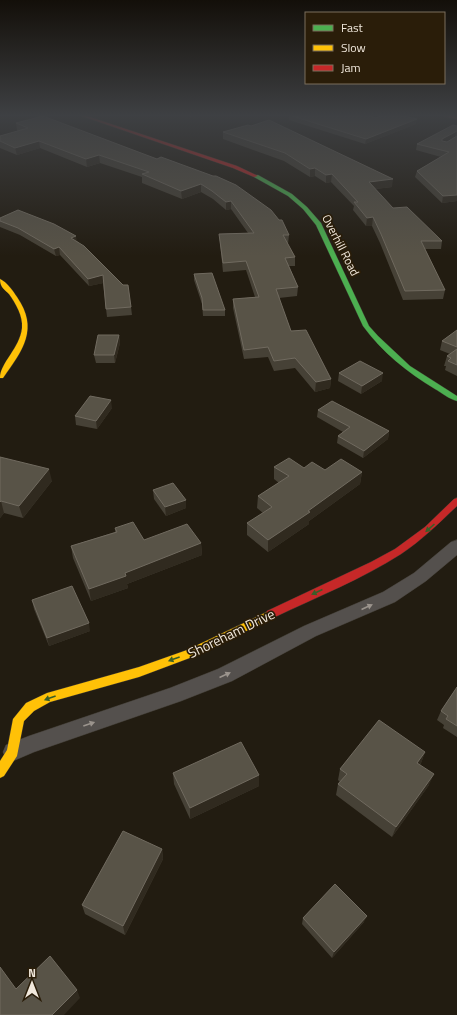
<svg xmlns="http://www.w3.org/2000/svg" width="457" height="1015" font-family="'Titillium Web',sans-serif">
<rect width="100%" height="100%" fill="#221c11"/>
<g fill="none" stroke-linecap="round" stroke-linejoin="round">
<defs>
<polygon id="street" points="457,540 457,555 426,581 395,602 316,636 232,681 181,701 34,752 13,761 6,759 3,752 6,745 29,736 170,688 218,669 304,626 383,592 414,573 451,542"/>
<path id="fast" d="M 254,175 L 258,175 L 292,194 L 307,207 L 321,223 L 369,326 L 378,336 L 410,366 L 457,396 L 457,401 C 449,399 442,393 435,389 C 407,372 382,352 363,326 L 316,225 L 303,209 L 288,196 L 254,177 Z"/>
<g id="slow">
<path d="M 0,279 C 7,282 13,291 17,297 C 39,329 23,350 3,378 L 0,378 C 0,363 20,348 22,328 C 23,316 16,304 9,294 C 4,289 0,287 0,279 Z"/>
<polygon points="271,610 275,611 276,614 275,617 195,656 139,677 50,702 34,711 24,721 17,756 4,776 0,778 0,761 7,750 13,719 26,703 47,693 139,667 187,650"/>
</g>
<g id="jam">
<polygon points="76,114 81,114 237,166 258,176 254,177 233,168"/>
<polygon points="435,114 442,114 457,117 457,119"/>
<path d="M 457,498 L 457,506 C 439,523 422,540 401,554 C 362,579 317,597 275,617 L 271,618 L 267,617 L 266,614 L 267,611 L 371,562 L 395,549 L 425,527 L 454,499 Z"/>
</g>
</defs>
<use href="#street" stroke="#3d382f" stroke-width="1"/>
<use href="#fast" stroke="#3d382f" stroke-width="1"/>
<use href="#slow" stroke="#3d382f" stroke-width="1"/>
<use href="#jam" stroke="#3d382f" stroke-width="1"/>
<use href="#street" fill="#54504d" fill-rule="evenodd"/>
<use href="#fast" fill="#4caf50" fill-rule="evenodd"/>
<use href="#slow" fill="#ffc107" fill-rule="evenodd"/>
<use href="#jam" fill="#c62828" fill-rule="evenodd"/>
</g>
<g fill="#464136" fill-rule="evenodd">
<polygon points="183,114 200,114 191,117"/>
<polygon points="289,115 376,118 416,124 365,144 289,120"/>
<polygon points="16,123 157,159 161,157 289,235 288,244 295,257 295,266 289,266 298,287 297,296 279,298 291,331 331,379 330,388 315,392 295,368 274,371 268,357 244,359 233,308 233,299 255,297 246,270 223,272 220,243 219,234 248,233 231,209 226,210 213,199 201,192 182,199 142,183 142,177 100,163 87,167 40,148 17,155 0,148 0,136 18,131 17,130"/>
<path d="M 457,126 L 457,201 L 442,203 L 415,177 L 417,171 L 441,157 L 416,150 L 417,144 ZM 455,137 L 456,137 L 447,142 L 446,142 Z"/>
<polygon points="223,132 392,187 375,189 393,208 442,241 441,249 425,249 445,290 443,299 403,300 380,243 372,226 366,226 353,210 354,206 331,182 326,183 315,176 310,177 284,161 223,139"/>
<polygon points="0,218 77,241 131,307 132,315 107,317 103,283 89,286 60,255 56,256 20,235 0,227"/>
<polygon points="194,274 225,310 225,316 203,316 202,304 194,280"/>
<polygon points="457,330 457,376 445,370 446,366 444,366 447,356 450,354 440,350 442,341"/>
<polygon points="119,335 120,343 115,363 96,363 94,355"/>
<polygon points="339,373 382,381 361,394 338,381"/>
<polygon points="112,408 97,429 76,425 75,416"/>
<polygon points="318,410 389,431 388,439 363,458 337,443 338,436 343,432 317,417"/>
<polygon points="0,457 52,481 23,518 4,513 0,518"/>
<polygon points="274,467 304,468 325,470 362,472 360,484 309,521 309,524 268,552 247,535 247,523 263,513 257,508 258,496 279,483 274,479"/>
<polygon points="153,490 186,500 186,508 166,516 154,499"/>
<polygon points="115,528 144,540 201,543 202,555 127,584 128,588 91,601 73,558 71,546 115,532"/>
<polygon points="32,600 90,631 49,646 34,609"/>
<polygon points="457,687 457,737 443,728 444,725 437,720 441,711"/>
<polygon points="425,752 421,763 420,765 429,785 392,837 336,795 338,784 340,782 338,780 340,769"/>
<polygon points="173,773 259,775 259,786 190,819 174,784"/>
<polygon points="162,849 163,859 125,935 85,914 82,905"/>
<polygon points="303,918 364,922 332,958 302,924"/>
</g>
<g fill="#302a1f">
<polygon points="191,114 200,114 191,117"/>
<polygon points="417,119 416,124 365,144 366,139"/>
<polygon points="456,131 455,137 441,145 442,139"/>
<polygon points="39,141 40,148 17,155 15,148"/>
<polygon points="99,155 100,163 87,167 86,159"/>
<polygon points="315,168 315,176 310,177 310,169"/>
<polygon points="332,174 331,182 326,183 326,175"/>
<polygon points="393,179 392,187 368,190 369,182"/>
<polygon points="201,184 201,192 182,199 181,191"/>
<polygon points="457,195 457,201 442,203 443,196"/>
<polygon points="231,201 231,209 226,210 226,202"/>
<polygon points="373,217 372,226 366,226 367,218"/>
<polygon points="76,236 77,243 71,238"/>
<polygon points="59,247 60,255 56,256 54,249"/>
<polygon points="103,275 104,283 89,286 88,279"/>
<polygon points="119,335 120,343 115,363 114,355"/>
<polygon points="383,373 382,381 361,394 362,386"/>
<polygon points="331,379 330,388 315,392 316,382"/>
<polygon points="111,400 112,408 97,429 96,421"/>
<polygon points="389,431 388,439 363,458 364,451"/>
<polygon points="49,469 52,481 23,518 19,506"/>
<polygon points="362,472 360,484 309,521 309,524 268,552 268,540"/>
<polygon points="186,500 186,508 166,516 165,507"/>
<polygon points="1,501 4,513 0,518 0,502"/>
<polygon points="201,543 202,555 127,584 128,588 91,601 89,589 125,573"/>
<polygon points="89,623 90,631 49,646 47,638"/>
<polygon points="425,752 421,763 413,774 417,763"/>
<polygon points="434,774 429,785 392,837 396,827"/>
<polygon points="259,775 259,786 190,819 190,808"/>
<polygon points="162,849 163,859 125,935 123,926"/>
<polygon points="367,916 364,922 332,958 334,952"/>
<polygon points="77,990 80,998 64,1015 52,1015"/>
</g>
<g fill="#585347" stroke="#706a5f">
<polygon points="293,114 362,114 376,118 385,114 395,114 417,119 366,139 289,115"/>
<polygon points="43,116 157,159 161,157 213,176 216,176 236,185 271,210 279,220 282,220 289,235 283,235 295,257 285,258 298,287 276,289 291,331 306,330 331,379 316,382 295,358 274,361 268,347 244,350 233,299 259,297 246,261 223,263 219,234 254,233 231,201 226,202 212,191 201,184 181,191 142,174 149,172 99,155 86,159 39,141 15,148 0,141 0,136 28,128 16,123"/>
<polygon points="269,120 393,179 369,182 393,208 407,207 442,241 421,241 445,290 405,291 381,234 373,217 367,218 354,202 358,202 332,174 326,175 315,168 310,169 285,153 223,132 248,125 251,126"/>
<polygon points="453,125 457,126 457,131 442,139 442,141 447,142 457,136 457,195 443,196 417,171 449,152 417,144"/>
<polygon points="18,210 54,224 76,236 71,238 84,246 123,285 128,285 131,307 106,309 103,275 88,279 59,247 54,249 18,228 0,221 0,218"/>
<polygon points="212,273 225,310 203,310 202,298 194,274"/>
<polygon points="457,330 457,347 442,341"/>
<polygon points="98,335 119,335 114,355 94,355"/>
<polygon points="457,349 457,365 448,361 451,358 447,356"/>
<polygon points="360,361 383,373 362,386 339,373"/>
<polygon points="90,396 111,400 96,421 75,416"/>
<polygon points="332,401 389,431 364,451 338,436 350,427 318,410"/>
<polygon points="0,457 49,469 19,506 1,501 0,502"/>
<polygon points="289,458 304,468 312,462 325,470 341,459 362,472 308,511 310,512 268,540 247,523 272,507 258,496 289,476 274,467"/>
<polygon points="173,483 186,500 165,507 153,490"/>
<polygon points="133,522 144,540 187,524 201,543 125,573 126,576 89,589 71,546 117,532 115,528"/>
<polygon points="72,586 89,623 47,638 32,600"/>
<polygon points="457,687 457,726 446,719 448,716 441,711"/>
<polygon points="379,720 425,752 417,763 434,774 396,827 338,784 347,774 340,769"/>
<polygon points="241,742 259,775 190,808 173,773"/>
<polygon points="123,831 162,849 123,926 82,905"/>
<polygon points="335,884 367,916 334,952 303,918"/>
<polygon points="50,956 77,990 52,1015 0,1015 0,967 16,989"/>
</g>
<defs><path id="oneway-solid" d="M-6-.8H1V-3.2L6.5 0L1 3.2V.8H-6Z"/></defs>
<g fill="#395f29">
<use href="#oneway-solid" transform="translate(430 528) rotate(138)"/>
<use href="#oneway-solid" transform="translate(317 592) rotate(155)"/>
<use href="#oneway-solid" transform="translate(174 659) rotate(160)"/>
<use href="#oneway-solid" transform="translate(50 698) rotate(160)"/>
</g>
<g fill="#9b948d">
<use href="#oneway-solid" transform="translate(367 607) rotate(-24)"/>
<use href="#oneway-solid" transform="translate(225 675) rotate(-24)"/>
<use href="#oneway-solid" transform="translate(89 724) rotate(-19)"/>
</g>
<linearGradient id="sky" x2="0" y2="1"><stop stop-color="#130f09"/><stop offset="0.45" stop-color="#3e4043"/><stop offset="1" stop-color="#3e4043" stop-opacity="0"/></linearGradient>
<rect width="457" height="256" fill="url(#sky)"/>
<g text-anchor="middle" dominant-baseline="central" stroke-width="3.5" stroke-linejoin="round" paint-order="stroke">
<g font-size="12" fill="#f1e8dc" stroke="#2a1d09">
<text transform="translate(341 245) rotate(63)">Overhill Road</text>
</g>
<g font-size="14" fill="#f1e8dc" stroke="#2a1d09">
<text transform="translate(231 633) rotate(-26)">Shoreham Drive</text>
</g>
</g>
<rect x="305" y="12" width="140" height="72" fill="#2a1d09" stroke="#7a6e5d"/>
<rect x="313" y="25" width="20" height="6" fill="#4caf50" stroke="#7a6e5d"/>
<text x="341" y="32" font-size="12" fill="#f1e8dc">Fast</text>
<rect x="313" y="45" width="20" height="6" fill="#ffc107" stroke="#7a6e5d"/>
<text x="341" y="52" font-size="12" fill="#f1e8dc">Slow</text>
<rect x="313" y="65" width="20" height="6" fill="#c62828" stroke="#7a6e5d"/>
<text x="341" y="72" font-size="12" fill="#f1e8dc">Jam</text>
<g transform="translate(32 983)" stroke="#2a1d09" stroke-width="3" paint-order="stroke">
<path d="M0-3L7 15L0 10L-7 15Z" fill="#f1e8dc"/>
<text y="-6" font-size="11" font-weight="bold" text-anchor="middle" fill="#f1e8dc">N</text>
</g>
</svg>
